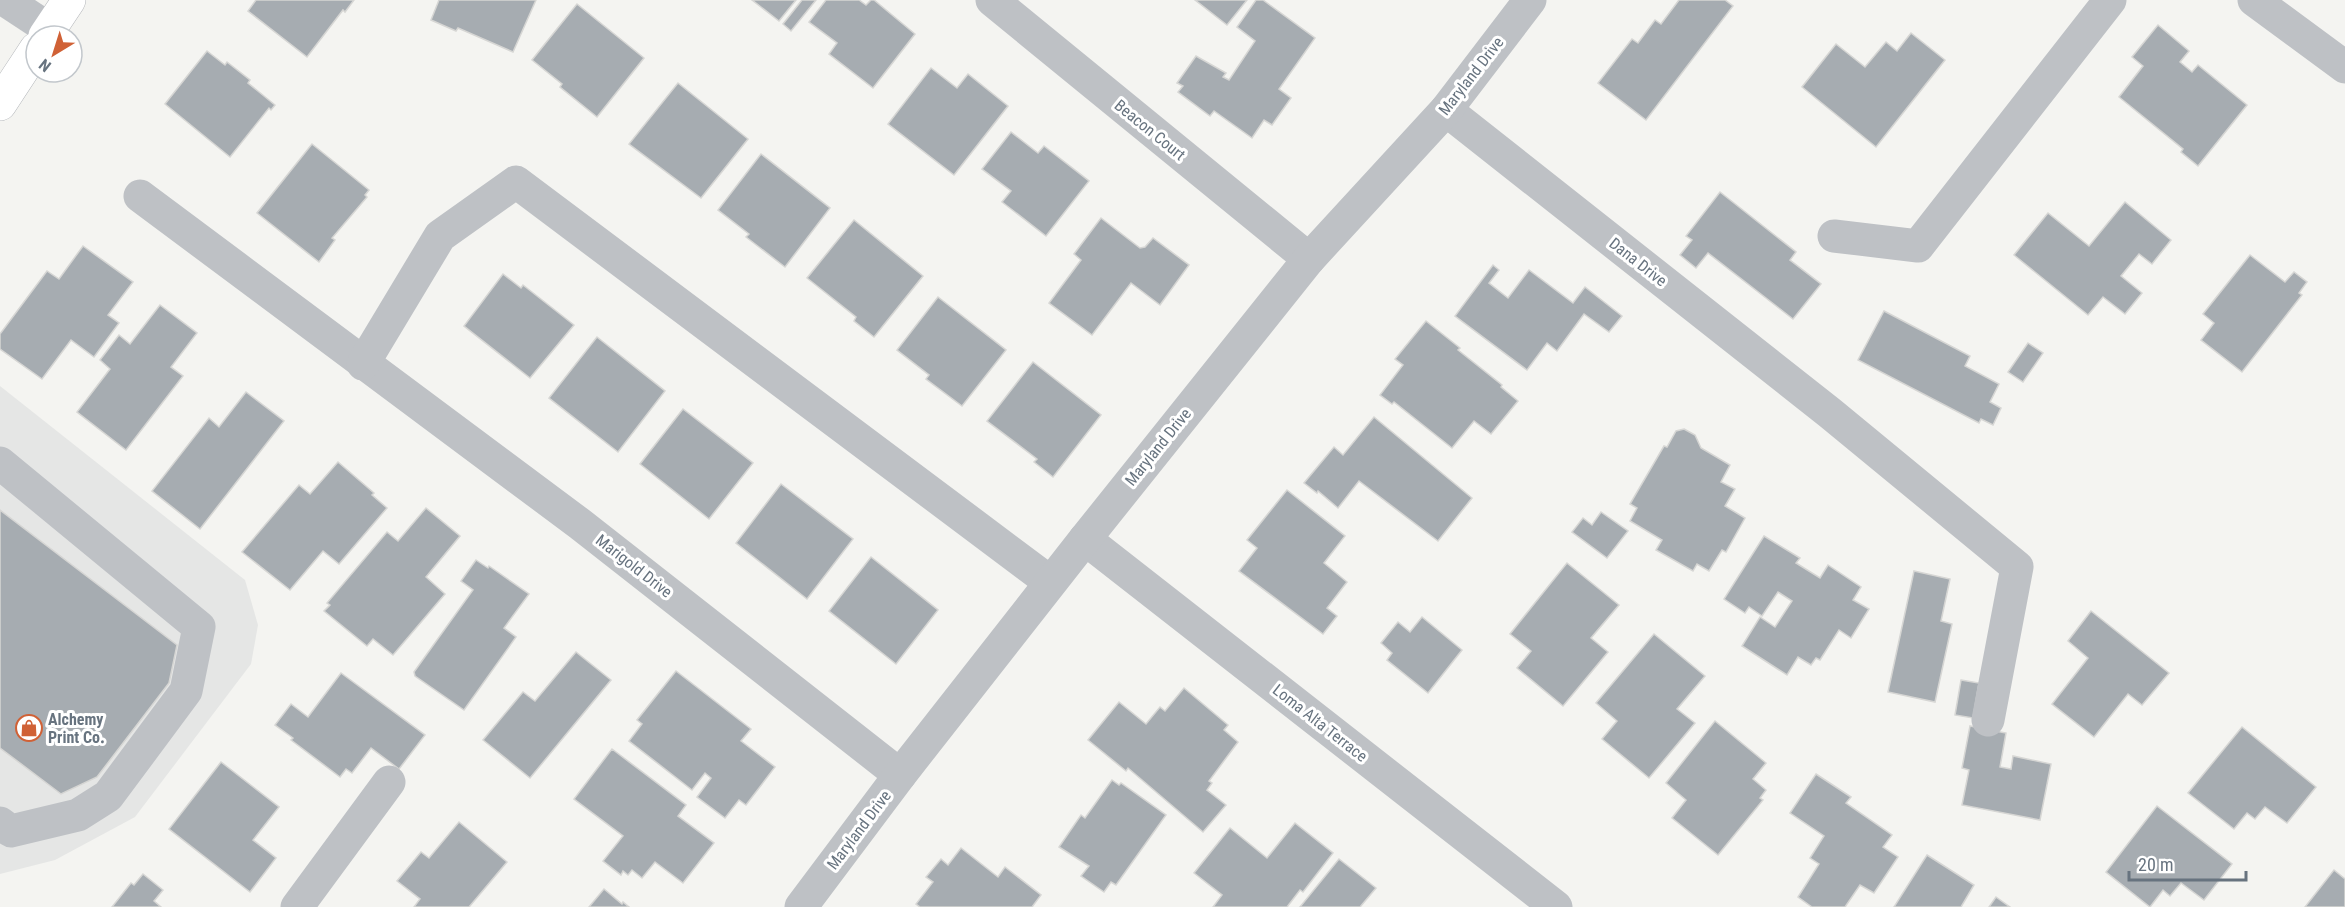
<svg xmlns="http://www.w3.org/2000/svg" width="2345" height="907" font-family="'Roboto Condensed',sans-serif">
<rect width="100%" height="100%" fill="#f4f4f1"/>
<polygon fill="#e5e6e5" points="0,386 245,580 258,625 251,664 135,817 55,860 0,874"/>
<g fill="#a6acb1" stroke="#d6d6d4" stroke-width="1.5">
<polygon points="256,0 354,0 345,12 343,10 307,57 248,11"/>
<polygon points="439,0 536,0 513,52 458,28 456,31 431,20"/>
<polygon points="752,0 796,0 779,21"/>
<polygon points="802,0 816,0 791,31 783,24"/>
<polygon points="826,0 859,0 866,5 871,0 874,0 915,34 873,88 829,54 837,43 809,22"/>
<polygon points="1195,0 1247,0 1227,25"/>
<polygon points="1256,0 1263,0 1315,38 1279,89 1291,98 1272,125 1264,120 1252,138 1214,111 1210,116 1178,92 1183,86 1177,83 1196,56 1226,73 1223,77 1229,80 1255,41 1237,27"/>
<polygon points="1679,0 1725,0 1733,6 1646,120 1598,83 1632,39 1638,43 1655,20 1661,24"/>
<polygon points="577,4 644,58 597,117 560,87 562,84 532,60"/>
<polygon points="2158,25 2189,51 2180,62 2192,72 2198,65 2247,105 2198,166 2181,152 2183,149 2119,97 2143,66 2132,57"/>
<polygon points="1911,33 1945,60 1876,147 1802,87 1836,44 1865,67 1886,42 1897,51"/>
<polygon points="207,51 225,65 227,62 250,80 248,83 275,105 271,110 269,108 230,157 165,104"/>
<polygon points="931,68 957,88 968,74 1008,106 954,175 888,124"/>
<polygon points="678,83 748,139 701,198 629,144"/>
<polygon points="1011,132 1038,153 1044,146 1089,181 1046,236 1002,202 1011,191 982,169"/>
<polygon points="312,144 369,190 365,195 367,197 332,238 335,240 319,262 257,213"/>
<polygon points="761,154 830,208 785,267 746,237 749,234 718,210"/>
<polygon points="1720,192 1796,252 1790,260 1821,284 1793,319 1708,253 1696,268 1680,255 1692,240 1686,236"/>
<polygon points="2125,202 2171,240 2152,264 2139,254 2121,276 2142,293 2125,314 2103,297 2088,315 2014,255 2048,213 2089,246"/>
<polygon points="1101,218 1140,248 1145,247 1153,238 1189,265 1160,305 1131,283 1092,335 1049,303 1081,260 1074,254"/>
<polygon points="854,220 923,276 874,337 854,321 856,317 807,278"/>
<polygon points="83,246 133,282 108,315 119,323 94,357 71,340 42,379 0,349 0,334 47,271 59,279"/>
<polygon points="2250,255 2285,282 2294,272 2307,282 2299,293 2302,295 2242,372 2201,340 2214,323 2203,314"/>
<polygon points="1493,265 1499,270 1489,283 1508,298 1529,270 1573,303 1585,287 1622,316 1609,332 1584,314 1557,351 1547,343 1527,370 1455,316"/>
<polygon points="503,274 521,288 523,285 574,325 530,378 464,326"/>
<polygon points="938,297 1006,350 962,406 926,379 929,375 897,350"/>
<polygon points="160,305 197,333 171,367 183,376 126,450 77,412 110,369 100,360 119,335 130,344"/>
<polygon points="1884,311 1970,356 1965,366 1999,384 1990,402 2001,408 1993,425 1981,419 1979,423 1858,360"/>
<polygon points="1426,321 1460,348 1458,350 1502,385 1501,387 1518,401 1491,434 1474,421 1452,448 1394,402 1392,404 1380,395 1403,365 1395,359"/>
<polygon points="597,337 665,391 618,452 549,398"/>
<polygon points="2028,343 2043,353 2023,382 2008,372"/>
<polygon points="1033,362 1101,415 1053,477 1034,462 1037,459 987,421"/>
<polygon points="246,392 284,421 200,529 152,491 209,418 219,427"/>
<polygon points="683,409 753,463 709,519 640,464"/>
<polygon points="1374,417 1472,498 1438,541 1359,481 1338,508 1318,491 1317,493 1304,483 1334,447 1343,455"/>
<polygon points="1684,429 1695,435 1701,448 1730,465 1721,482 1735,489 1725,506 1745,518 1726,552 1722,550 1709,571 1697,564 1693,571 1656,550 1662,540 1630,521 1637,508 1630,504 1664,446 1667,447 1676,431"/>
<polygon points="338,462 374,493 372,495 387,508 339,564 323,551 290,590 242,552 299,485 310,494"/>
<polygon points="781,484 853,539 807,599 736,543"/>
<polygon points="1287,490 1345,536 1324,563 1347,582 1327,608 1337,616 1323,634 1239,571 1257,548 1247,540"/>
<polygon points="426,508 460,536 426,577 445,594 393,655 373,639 367,646 324,611 330,605 327,603 387,532 398,541"/>
<polygon points="0,510 177,645 169,683 97,777 61,794 0,748"/>
<polygon points="1601,512 1628,531 1607,558 1572,532 1583,518 1592,525"/>
<polygon points="1764,536 1800,558 1796,563 1820,578 1828,565 1861,587 1853,600 1869,609 1851,638 1839,630 1820,660 1816,658 1811,665 1798,657 1787,675 1742,646 1760,617 1775,627 1792,601 1778,592 1762,616 1749,607 1745,613 1724,599"/>
<polygon points="871,557 938,610 896,664 829,611"/>
<polygon points="476,560 488,568 489,566 529,594 504,628 516,637 464,710 415,676 414,672 473,590 461,581"/>
<polygon points="1567,563 1619,605 1591,638 1608,652 1563,706 1517,668 1531,651 1510,634"/>
<polygon points="1914,571 1950,579 1941,621 1952,624 1935,702 1888,692"/>
<polygon points="2091,611 2169,673 2142,705 2128,694 2094,737 2052,704 2088,658 2068,641"/>
<polygon points="1422,617 1462,650 1428,693 1387,660 1392,653 1381,643 1398,622 1410,632"/>
<polygon points="1654,634 1705,676 1677,709 1695,723 1649,778 1602,739 1617,721 1596,703"/>
<polygon points="576,652 611,680 530,778 483,740 523,692 535,701"/>
<polygon points="676,671 751,729 741,741 775,767 746,805 739,800 725,818 697,797 711,778 705,773 692,790 629,741 642,724 637,720"/>
<polygon points="341,673 425,735 399,769 371,748 352,773 346,769 340,777 291,740 293,738 275,725 291,704 308,717"/>
<polygon points="1961,680 1979,683 1973,718 1955,715"/>
<polygon points="1184,688 1228,725 1224,730 1238,742 1209,781 1212,783 1207,790 1226,805 1203,832 1128,768 1126,771 1088,740 1119,702 1146,724 1160,707 1165,711"/>
<polygon points="1715,721 1766,763 1753,779 1766,790 1760,798 1763,800 1718,855 1672,818 1686,800 1666,783"/>
<polygon points="1970,726 2006,733 2000,767 2011,769 2013,756 2051,764 2040,820 1962,805 1969,770 1962,768"/>
<polygon points="2242,727 2316,787 2287,823 2265,807 2255,819 2247,813 2234,829 2188,793"/>
<polygon points="612,749 686,805 678,816 714,843 683,883 655,862 642,878 632,870 628,875 623,871 621,875 603,861 623,836 574,799"/>
<polygon points="221,762 279,807 253,840 276,858 250,892 169,829"/>
<polygon points="1816,774 1851,797 1846,803 1892,835 1883,847 1898,857 1874,893 1860,885 1845,907 1812,907 1798,897 1819,864 1810,858 1824,836 1790,813"/>
<polygon points="1112,780 1119,785 1121,783 1166,815 1116,885 1111,882 1104,892 1081,876 1089,866 1059,847 1081,815 1085,818"/>
<polygon points="2157,806 2232,864 2204,900 2181,883 2170,896 2163,890 2150,907 2106,872"/>
<polygon points="459,822 507,862 469,907 414,907 420,899 397,881 421,852 429,858"/>
<polygon points="1295,823 1333,853 1303,892 1300,890 1287,907 1213,907 1222,895 1194,873 1230,828 1267,858"/>
<polygon points="961,848 998,877 1005,867 1041,895 1032,907 920,907 916,904 933,882 926,877 941,859 948,865"/>
<polygon points="1927,855 1974,885 1961,907 1894,907"/>
<polygon points="1339,859 1376,888 1360,907 1300,907"/>
<polygon points="2334,870 2345,879 2345,907 2305,907"/>
<polygon points="143,874 163,890 154,901 161,907 112,907 131,883 134,885"/>
<polygon points="604,889 622,904 623,902 629,907 589,907"/>
<polygon points="1996,897 2010,907 1989,907"/>
</g>
<g fill="none" stroke-linecap="round" stroke-linejoin="round">
<defs>
<g id="major">
<polyline points="45,36 69,0"/>
<polyline points="0,104 36,49"/>
</g>
</defs>
<use href="#major" stroke="#b2b5b9" stroke-width="34"/>
<g stroke="#bec1c5" stroke-width="33">
<polyline points="5,0 49,29"/>
<polyline points="992,0 1309,259"/>
<polyline points="2254,0 2345,67"/>
<polyline points="1446,110 1830,413 2017,567 1988,720"/>
<polyline points="140,196 580,524 900,775"/>
<polyline points="1834,236 1918,246 2110,0"/>
<polyline points="363,364 440,236 516,182 1050,582"/>
<polyline points="0,463 199,627 186,691 108,796 78,815 11,831 0,823"/>
<polyline points="1085,539 1556,907"/>
<polyline points="297,907 389,782"/>
<polyline points="801,907 900,775 1085,539 1309,259 1446,110 1530,0"/>
</g>
<use href="#major" stroke="#fff" stroke-width="33"/>
</g>
<defs>
<symbol id="shop-ring" viewBox="-11 -11 22 22"><circle r="9.5" fill="#fff" stroke="#d06136" stroke-width="1.5"/><path d="M-5-2.5h2.3a2.7 3.5 0 0 1 5.4 0H5L5.5 6h-11ZM-1.5-2.5h3a1.5 2.3 0 0 0-3 0Z" fill="#d06136"/></symbol>
</defs>
<g fill-rule="evenodd">
<use href="#shop-ring" x="14" y="713" width="30" height="30"/>
</g>
<g text-anchor="middle" dominant-baseline="central" stroke-width="6" stroke-linejoin="round" paint-order="stroke">
<g font-size="16" fill="#67737f" stroke="#fff">
<text transform="translate(1471 76) rotate(-52)">Maryland Drive</text>
<text transform="translate(1150 130) rotate(39)">Beacon Court</text>
<text transform="translate(1638 262) rotate(38)">Dana Drive</text>
<text transform="translate(1158 447) rotate(-51)">Maryland Drive</text>
<text transform="translate(634 566) rotate(38)">Marigold Drive</text>
<text transform="translate(1320 723) rotate(38)">Loma Alta Terrace</text>
<text transform="translate(859 830) rotate(-53)">Maryland Drive</text>
</g>
<g font-size="16" font-weight="bold" fill="#67737f" stroke="#fff" text-anchor="start">
<text x="48" y="719">Alchemy<tspan x="48" dy="18">Print Co.</tspan></text>
</g>
</g>
<g transform="translate(54 54) rotate(218)"><circle r="28" fill="#ffffff" stroke="#c2c7cc" stroke-width="1.5"/>
<path d="M0-4.5L10 22L0 15L-10 22Z" fill="#d06136"/>
<text y="-9" font-size="16" font-weight="bold" text-anchor="middle" fill="#67737f">N</text>
</g>
<path d="M2129 871v9h117v-9" fill="none" stroke="#67737f" stroke-width="3"/>
<text x="2138" y="871" font-size="18" fill="#67737f" stroke="#ffffff" stroke-width="4.5" paint-order="stroke">20 m</text>
</svg>
